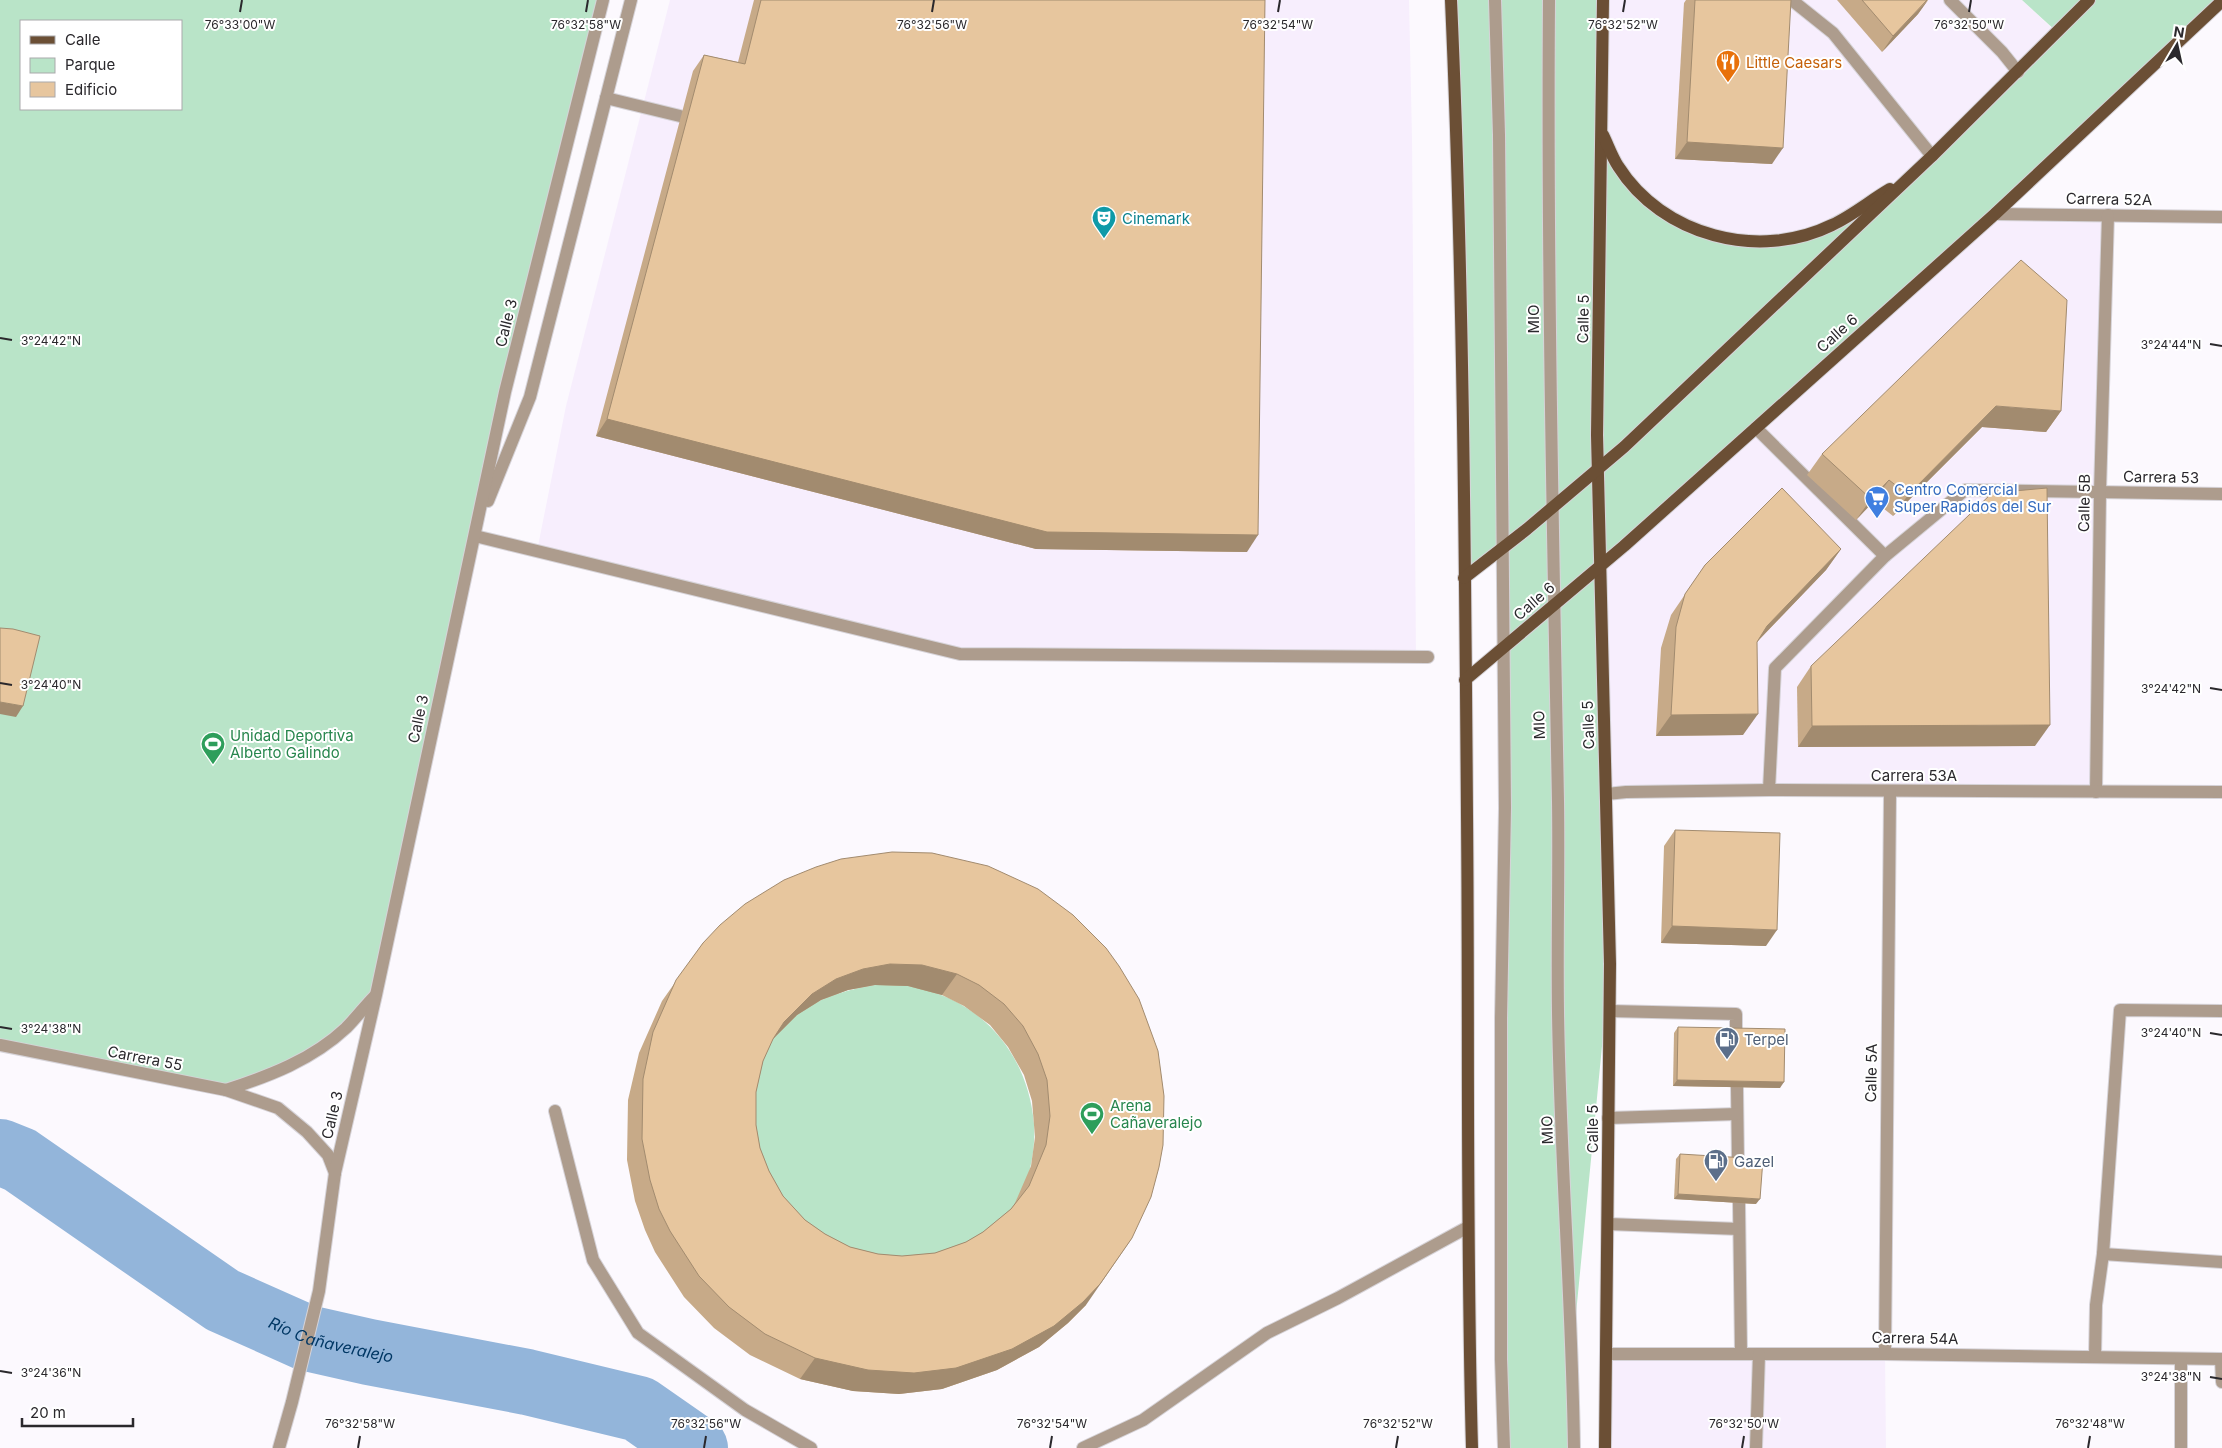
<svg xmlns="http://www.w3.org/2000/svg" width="2222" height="1448" font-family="Inter,sans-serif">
<rect width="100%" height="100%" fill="#fcf9fe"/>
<g fill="#f7eefd">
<polygon points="670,0 1409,0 1412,138 1416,656 960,654 537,551 566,406"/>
<polygon points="1603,0 2022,0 2057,33 1909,177 1867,202 1792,239 1709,235 1642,195 1602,132"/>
<polygon points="1995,214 2108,215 2096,792 1607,794 1600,566"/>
<polygon points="1607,1354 1885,1354 1886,1448 1605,1448"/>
</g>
<g fill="#b9e4c8" fill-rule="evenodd">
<path d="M 0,0 L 603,0 L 505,392 L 376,995 L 309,1056 L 226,1090 L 0,1045 ZM 21,21 L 181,21 L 181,109 L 21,109 Z"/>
<polygon points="1451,0 1603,0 1602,132 1618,166 1669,217 1751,243 1832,225 1909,177 2057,32 2022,0 2222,0 1600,566 1610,964 1572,1355 1574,1448 1504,1448 1502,549 1464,578"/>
<path d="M 875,985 C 888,985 901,984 913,987 C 983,1000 1028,1055 1034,1124 C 1036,1149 1029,1187 1014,1207 C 1009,1213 1002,1218 997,1223 C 983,1236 969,1248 955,1261 L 803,1251 L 741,1113 C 750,1092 761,1056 773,1039 C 796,1005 837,991 875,985 Z"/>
</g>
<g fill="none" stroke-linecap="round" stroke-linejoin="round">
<path stroke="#93b5da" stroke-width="66" id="s1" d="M 0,1152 L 20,1160 L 222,1300 L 307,1338 L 369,1352 L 527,1382 L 639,1409 L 695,1448"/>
<defs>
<g id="minor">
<polyline points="1495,0 1499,135 1505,808 1501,1018 1501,1359 1504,1448"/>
<path d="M 1549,0 C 1547,267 1553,534 1558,801 C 1559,871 1557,941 1558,1012 C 1560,1157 1572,1302 1574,1448"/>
<polyline points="1781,0 1793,1 1833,33 1932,156"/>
<polyline points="1950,0 2002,52 2018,72"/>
<polyline points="606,98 680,116"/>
<polyline points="1995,214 2222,217"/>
<polyline points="1756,428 1885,556"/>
<polyline points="488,501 530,397 631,0"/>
<polyline points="475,536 960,654 1428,657"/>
<polyline points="1769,790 1775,668 1885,556 1965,490 2222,494"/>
<polyline points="2096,792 2100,492 2108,215"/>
<polyline points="1607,794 1626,792 1769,790 2222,792"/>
<polyline points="1610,1011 1736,1014 1736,1034"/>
<polyline points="0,1045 226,1090 278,1108 307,1132 328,1155 335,1173"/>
<polyline points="1737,1087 1738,1164"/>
<path d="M 226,1090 C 269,1076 312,1060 346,1028 C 356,1018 365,1006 375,996"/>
<polyline points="555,1111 593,1260 638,1333 745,1410 811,1448"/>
<polyline points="1608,1118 1737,1114"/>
<polyline points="1739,1203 1741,1354"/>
<polyline points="1608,1224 1739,1229"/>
<polyline points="2103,1254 2222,1262"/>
<polyline points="1607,1354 1885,1354 2222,1359"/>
<polyline points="1885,1354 1890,792"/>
<polyline points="2095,1357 2096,1305 2103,1254 2120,1010 2222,1011"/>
<polyline points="2221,1359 2222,1382"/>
<polyline points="279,1448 292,1402 319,1291 335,1173 376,995 505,392 603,0"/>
<polyline points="1083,1448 1143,1420 1267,1333 1338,1298 1468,1227"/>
<polyline points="1756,1448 1759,1354"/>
<polyline points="2181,1448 2181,1360"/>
</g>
<g id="major">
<path d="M 1451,0 C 1463,271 1465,543 1467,815 C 1469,1026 1466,1237 1472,1448"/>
<polyline points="1603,0 1597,435 1610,964 1605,1448"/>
<path d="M 1603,135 C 1608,145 1612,157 1618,166 C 1662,236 1759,261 1832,225 C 1852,216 1871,200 1890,189"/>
<polyline points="1464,578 1527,529 1624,447 1932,156 2089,0"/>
<polyline points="1465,680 1624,546 1995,214 2222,1"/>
</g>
</defs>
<use href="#minor" stroke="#d6d3d8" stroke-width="14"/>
<use href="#major" stroke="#d6d3d8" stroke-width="14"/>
<use href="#minor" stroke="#ad9c8d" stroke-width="12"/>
<use href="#major" stroke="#6b4f35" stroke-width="12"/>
</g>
<g fill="#c7aa88" fill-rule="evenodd">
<polygon points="754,0 1265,0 1247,552 1036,549 596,436 693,71 704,55 738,62"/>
<polygon points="1686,0 1791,0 1772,164 1675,159 1684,3"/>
<polygon points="1837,0 1928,0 1918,14 1882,52"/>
<polygon points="2061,411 2046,432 1982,427 1893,516 1874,501 1856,520 1807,475 1822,454"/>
<polygon points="1841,549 1826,570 1757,642 1743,735 1656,736 1661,648 1671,615 1705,565"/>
<polygon points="1811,666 2035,746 1798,747 1797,687"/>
<polygon points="1675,830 1766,946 1661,943 1664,846"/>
<path d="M 1038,889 L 1086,1305 L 1068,1323 L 1039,1347 L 997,1370 L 942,1389 L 899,1394 L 853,1391 L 800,1379 L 750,1355 L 714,1328 L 684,1297 L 655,1252 L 645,1230 L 635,1201 L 627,1160 L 628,1100 L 639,1053 L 662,1001 L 703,943 ZM 875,985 L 908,986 L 942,995 L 964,1006 L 990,1025 L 1008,1047 L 1024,1075 L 1032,1101 L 1035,1137 L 1031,1166 L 1015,1203 L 1011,1209 L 983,1232 L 966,1242 L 935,1253 L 902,1256 L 878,1254 L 850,1247 L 825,1234 L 805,1220 L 783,1196 L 769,1171 L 760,1148 L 756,1125 L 756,1092 L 763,1061 L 773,1039 L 797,1015 L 821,1000 L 848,990 Z"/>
<polygon points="1678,1027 1780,1088 1673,1086 1674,1033"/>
<polygon points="1680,1154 1756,1204 1674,1199 1676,1159"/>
</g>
<g fill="#a28b6f">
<polygon points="1928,0 1918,14 1882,52 1893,36"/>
<polygon points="1687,142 1783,148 1772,164 1675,159"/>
<polygon points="1996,406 2061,411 2046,432 1982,427 1893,516 1908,495"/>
<polygon points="607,419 1258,535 1247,552 1036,549 596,436"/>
<polygon points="1889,480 1874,501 1856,520 1871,499"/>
<polygon points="1841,549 1826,570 1752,647 1767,626"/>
<polygon points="0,702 23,706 16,717 0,714"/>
<polygon points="1758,714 1743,735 1656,736 1671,715"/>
<polygon points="2050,725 2035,746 1798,747 1812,726"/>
<polygon points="1672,926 1777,930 1766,946 1661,943"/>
<polygon points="890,964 922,965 957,974 942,995 908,986 875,985 848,990 821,1000 797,1015 769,1043 784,1022 812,994 836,979 863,969"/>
<polygon points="1677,1080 1784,1082 1780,1088 1673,1086"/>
<polygon points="1678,1194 1760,1199 1756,1204 1674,1199"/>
<polygon points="1132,1238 1086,1305 1068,1323 1039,1347 997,1370 942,1389 899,1394 853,1391 800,1379 815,1358"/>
</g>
<g fill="#e7c69e" stroke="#a28b6f" fill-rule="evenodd">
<polygon points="761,0 1265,0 1258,535 1047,532 607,419 704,55 745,64"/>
<polygon points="1695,0 1791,0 1783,148 1687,142"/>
<polygon points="1862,0 1927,0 1893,36"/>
<polygon points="2021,260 2067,300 2061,411 1996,406 1908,495 1889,480 1871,499 1822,454"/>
<polygon points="1782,488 1841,549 1767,626 1757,642 1758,714 1671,715 1676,627 1685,594 1705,565"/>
<polygon points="2047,488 2050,725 1812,726 1811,666 1992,493"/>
<polygon points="0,628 13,629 40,636 23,706 0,702"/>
<polygon points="1675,830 1780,833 1777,930 1672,926"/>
<path d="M 892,852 L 932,853 L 988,866 L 1038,889 L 1073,915 L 1106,948 L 1119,966 L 1139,999 L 1158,1051 L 1164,1096 L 1163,1145 L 1159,1167 L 1151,1197 L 1132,1238 L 1100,1284 L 1083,1302 L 1054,1326 L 1012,1349 L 956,1368 L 914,1373 L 868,1370 L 815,1358 L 765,1334 L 729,1307 L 699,1276 L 670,1231 L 659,1209 L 650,1180 L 642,1139 L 643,1079 L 653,1032 L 676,980 L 703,943 L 720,925 L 745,904 L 784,880 L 816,867 L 841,859 ZM 890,964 L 922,965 L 957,974 L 979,985 L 1004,1004 L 1023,1026 L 1038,1054 L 1047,1080 L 1050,1116 L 1046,1145 L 1029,1186 L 1011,1209 L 983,1232 L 966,1242 L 935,1253 L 902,1256 L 878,1254 L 850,1247 L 825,1234 L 805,1220 L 783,1196 L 769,1171 L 760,1148 L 756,1125 L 756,1092 L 763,1061 L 773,1039 L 784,1022 L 812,994 L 836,979 L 863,969 Z"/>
<polygon points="1678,1027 1785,1029 1784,1082 1677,1080"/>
<polygon points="1680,1154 1763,1159 1760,1199 1678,1194"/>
</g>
<path fill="none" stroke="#2a282c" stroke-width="2" d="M 240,12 L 242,0M 586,12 L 588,0M 932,12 L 934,0M 1278,12 L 1280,0M 1623,12 L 1625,0M 1969,12 L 1971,0M 0,338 L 12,340M 2210,344 L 2222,346M 0,683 L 12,685M 2210,688 L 2222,690M 0,1027 L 12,1029M 2210,1033 L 2222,1035M 0,1371 L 12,1373M 2210,1377 L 2222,1379M 358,1448 L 360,1436M 704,1448 L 706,1436M 1050,1448 L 1052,1436M 1396,1448 L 1398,1436M 1742,1448 L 1744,1436M 2088,1448 L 2090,1436"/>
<defs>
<symbol id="restaurant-pin" viewBox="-11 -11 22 30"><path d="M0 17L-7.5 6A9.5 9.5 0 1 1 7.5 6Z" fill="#e8710a" stroke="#fff"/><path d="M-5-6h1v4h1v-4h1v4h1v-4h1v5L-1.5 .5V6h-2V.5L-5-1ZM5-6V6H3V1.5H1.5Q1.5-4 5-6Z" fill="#fff"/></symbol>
<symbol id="theatre-pin" viewBox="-11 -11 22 30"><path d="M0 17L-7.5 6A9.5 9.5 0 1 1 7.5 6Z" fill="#0f9aa8" stroke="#fff"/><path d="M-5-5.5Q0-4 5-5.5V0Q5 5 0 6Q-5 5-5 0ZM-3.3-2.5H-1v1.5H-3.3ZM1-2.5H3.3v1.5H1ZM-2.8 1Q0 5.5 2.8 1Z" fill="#fff"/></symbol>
<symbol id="supermarket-pin" viewBox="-11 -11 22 30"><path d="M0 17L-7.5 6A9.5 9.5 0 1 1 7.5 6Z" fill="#3f7fe0" stroke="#fff"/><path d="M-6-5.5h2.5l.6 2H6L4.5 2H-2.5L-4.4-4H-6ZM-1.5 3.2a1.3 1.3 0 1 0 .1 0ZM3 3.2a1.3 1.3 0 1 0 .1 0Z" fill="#fff"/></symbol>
<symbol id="stadium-pin" viewBox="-11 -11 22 30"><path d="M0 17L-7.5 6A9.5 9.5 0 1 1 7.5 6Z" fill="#2e9e5b" stroke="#fff"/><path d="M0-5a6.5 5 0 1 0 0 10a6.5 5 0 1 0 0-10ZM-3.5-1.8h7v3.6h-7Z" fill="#fff"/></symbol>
<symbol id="fuel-pin" viewBox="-11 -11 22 30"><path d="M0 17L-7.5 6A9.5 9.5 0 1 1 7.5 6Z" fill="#5c6f8a" stroke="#fff"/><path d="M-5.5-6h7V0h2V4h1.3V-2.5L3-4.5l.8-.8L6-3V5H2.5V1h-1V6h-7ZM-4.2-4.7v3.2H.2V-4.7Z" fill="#fff"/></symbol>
</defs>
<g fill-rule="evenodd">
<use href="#restaurant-pin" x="1714" y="48" width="28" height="38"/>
<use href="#theatre-pin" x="1090" y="204" width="28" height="38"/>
<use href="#supermarket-pin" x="1863" y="484" width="28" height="38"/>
<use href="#stadium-pin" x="199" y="730" width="28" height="38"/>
<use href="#fuel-pin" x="1713" y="1025" width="28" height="38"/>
<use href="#stadium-pin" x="1078" y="1100" width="28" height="38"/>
<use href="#fuel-pin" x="1702" y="1147" width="28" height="38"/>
</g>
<g text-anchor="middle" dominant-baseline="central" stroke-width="4" stroke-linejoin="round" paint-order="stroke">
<g font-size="15" fill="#c56008" stroke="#fff" text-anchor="start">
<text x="1746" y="62">Little Caesars</text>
</g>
<g font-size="15" fill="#2a282c" stroke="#fff">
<text transform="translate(2109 199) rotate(1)">Carrera 52A</text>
<text transform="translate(1533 319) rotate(-90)">MIO</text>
<text transform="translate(1583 319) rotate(-89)">Calle 5</text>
<text transform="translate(506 323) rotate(-76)">Calle 3</text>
<text transform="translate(1837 333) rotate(-42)">Calle 6</text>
<text transform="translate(2161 477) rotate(1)">Carrera 53</text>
<text transform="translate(2084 503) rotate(-89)">Calle 5B</text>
<text transform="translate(1534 601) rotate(-41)">Calle 6</text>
<text transform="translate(418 719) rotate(-78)">Calle 3</text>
<text transform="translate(1539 725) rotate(-92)">MIO</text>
<text transform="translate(1588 725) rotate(-92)">Calle 5</text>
<text x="1914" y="775">Carrera 53A</text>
<text transform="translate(145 1058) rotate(11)">Carrera 55</text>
<text transform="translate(1871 1073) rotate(-89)">Calle 5A</text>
<text transform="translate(332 1115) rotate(-77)">Calle 3</text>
<text transform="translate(1592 1129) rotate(-90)">Calle 5</text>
<text transform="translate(1547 1130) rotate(-92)">MIO</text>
<text transform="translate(1915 1338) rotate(1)">Carrera 54A</text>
</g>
<g font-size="15" fill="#0d838f" stroke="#fff" text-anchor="start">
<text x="1122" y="218">Cinemark</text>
</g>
<g font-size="15" fill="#366cbe" stroke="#fff" text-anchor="start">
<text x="1894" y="489">Centro Comercial<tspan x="1894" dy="17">Super Rapidos del Sur</tspan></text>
</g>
<g font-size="15" fill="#27864d" stroke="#fff" text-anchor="start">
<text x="230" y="735">Unidad Deportiva<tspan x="230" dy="17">Alberto Galindo</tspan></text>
<text x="1110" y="1105">Arena<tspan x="1110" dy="17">Cañaveralejo</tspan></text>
</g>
<g font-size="15" fill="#4e5e75" stroke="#fff" text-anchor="start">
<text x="1744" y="1039">Terpel</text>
<text x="1734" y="1161">Gazel</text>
</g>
<g font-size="16" font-style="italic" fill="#003764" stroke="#fff">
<text stroke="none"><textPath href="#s1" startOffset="384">Río Cañaveralejo</textPath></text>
</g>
</g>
<g font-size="12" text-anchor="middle" fill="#2a282c" stroke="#fff" stroke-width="4" stroke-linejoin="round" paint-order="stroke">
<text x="240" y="29">76°33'00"W</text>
<text x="586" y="29">76°32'58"W</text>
<text x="932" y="29">76°32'56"W</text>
<text x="1278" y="29">76°32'54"W</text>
<text x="1623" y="29">76°32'52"W</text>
<text x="1969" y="29">76°32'50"W</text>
<text x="51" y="345">3°24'42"N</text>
<text x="2171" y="349">3°24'44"N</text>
<text x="51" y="689">3°24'40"N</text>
<text x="2171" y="693">3°24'42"N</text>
<text x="51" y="1033">3°24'38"N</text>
<text x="2171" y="1037">3°24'40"N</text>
<text x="51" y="1377">3°24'36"N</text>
<text x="2171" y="1381">3°24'38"N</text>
<text x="360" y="1428">76°32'58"W</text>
<text x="706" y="1428">76°32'56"W</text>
<text x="1052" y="1428">76°32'54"W</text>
<text x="1398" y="1428">76°32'52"W</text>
<text x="1744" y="1428">76°32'50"W</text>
<text x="2090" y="1428">76°32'48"W</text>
</g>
<rect x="20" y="20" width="162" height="90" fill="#ffffff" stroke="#aaa9ab"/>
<rect x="30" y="36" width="25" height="8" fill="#6b4f35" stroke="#aaa9ab"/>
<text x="65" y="45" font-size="15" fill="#2a282c">Calle</text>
<rect x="30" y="58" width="25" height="15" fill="#b9e4c8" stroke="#aaa9ab"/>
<text x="65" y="70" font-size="15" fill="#2a282c">Parque</text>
<rect x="30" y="82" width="25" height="15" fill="#e7c69e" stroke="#aaa9ab"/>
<text x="65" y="95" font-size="15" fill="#2a282c">Edificio</text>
<g transform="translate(2177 45) rotate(9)" stroke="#ffffff" stroke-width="4" paint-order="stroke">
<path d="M0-4L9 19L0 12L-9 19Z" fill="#2a282c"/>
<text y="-8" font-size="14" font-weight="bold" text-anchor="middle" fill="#2a282c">N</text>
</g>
<path d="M22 1418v8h111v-8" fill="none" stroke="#2a282c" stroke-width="2.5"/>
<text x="30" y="1418" font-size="15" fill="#2a282c" stroke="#ffffff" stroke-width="4" paint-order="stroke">20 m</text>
</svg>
